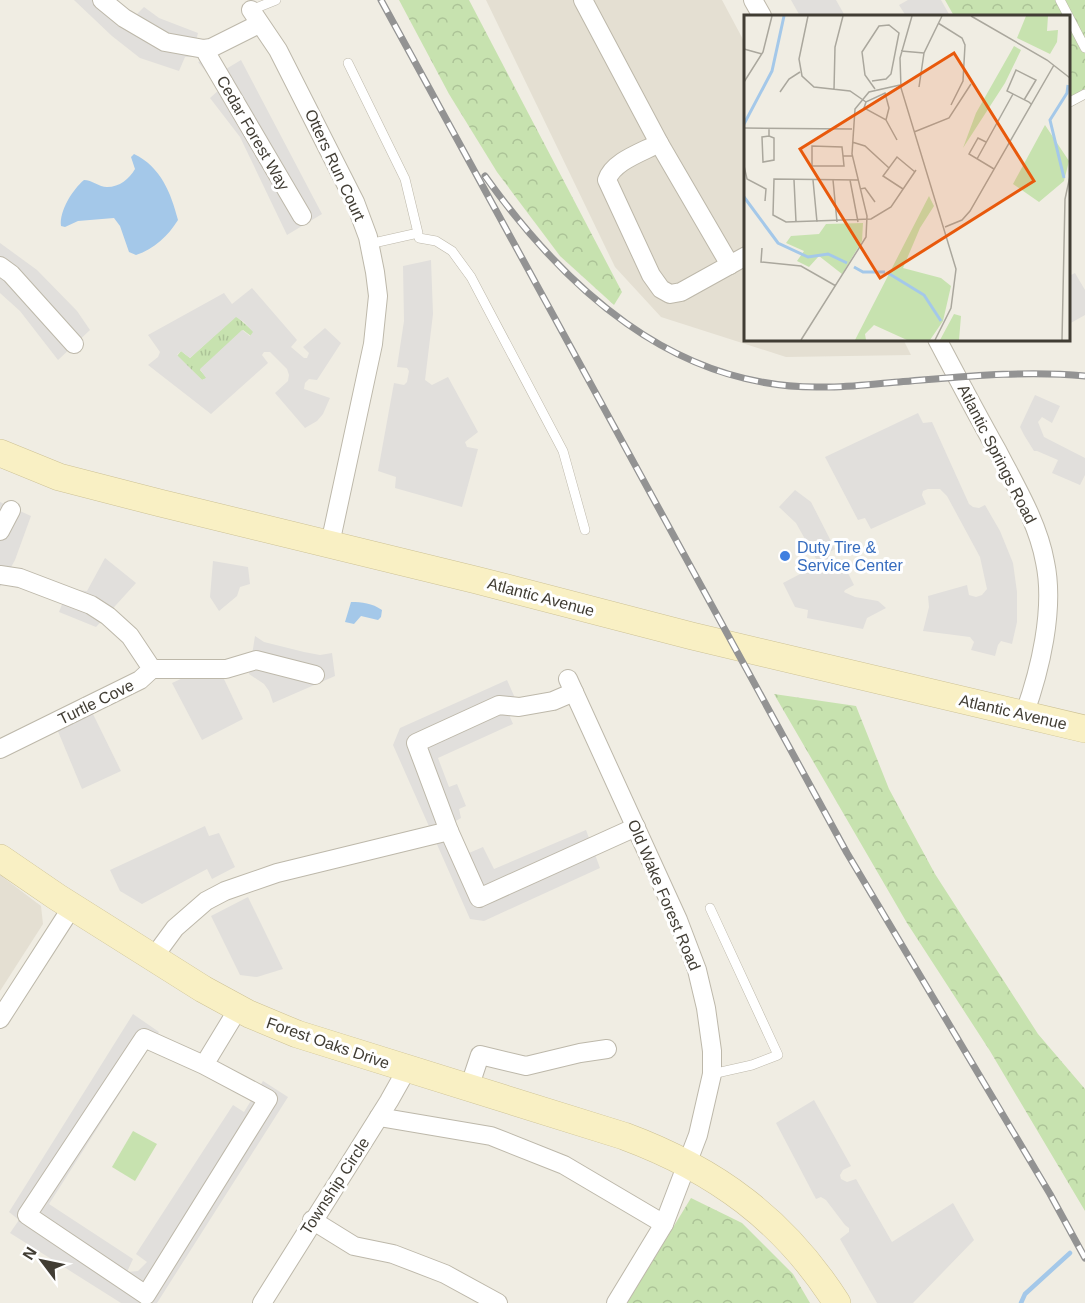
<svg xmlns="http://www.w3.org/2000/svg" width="1085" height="1303" font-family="Arial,sans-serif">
<defs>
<pattern id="grass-tufts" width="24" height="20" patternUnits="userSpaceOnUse" patternTransform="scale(1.5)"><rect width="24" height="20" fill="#c7e2af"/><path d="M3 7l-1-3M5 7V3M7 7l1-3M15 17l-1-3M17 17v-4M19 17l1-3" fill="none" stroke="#acc397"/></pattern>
<pattern id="forest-crowns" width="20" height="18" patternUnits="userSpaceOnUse" patternTransform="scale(1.5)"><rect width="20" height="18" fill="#c7e2af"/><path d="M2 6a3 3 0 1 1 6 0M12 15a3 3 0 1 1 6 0" fill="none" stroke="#acc397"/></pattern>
</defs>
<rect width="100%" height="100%" fill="#f0ede3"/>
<g fill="#e4dfd2">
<polygon points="486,0 722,0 746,45 746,339 903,339 911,355 786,357 661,317 615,267"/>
<polygon points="0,875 41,906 43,924 0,991"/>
</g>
<polygon fill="url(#grass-tufts)" points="236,316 254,332 251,336 243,330 200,370 207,378 202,380 177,356 181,351 190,358"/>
<g fill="url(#forest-crowns)">
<polygon points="399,0 469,0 622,292 614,305 560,256 497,172 449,94"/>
<polygon points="945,0 1085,0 1085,99 1069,108 1068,16 954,16"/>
<polygon points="774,694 856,706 889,789 935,874 1038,1034 1085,1089 1085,1211 990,1051 907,923"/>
<polygon points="691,1198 742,1223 793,1274 810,1303 627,1303"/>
</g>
<polygon fill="#c7e2af" points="133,1131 157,1144 135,1181 112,1167"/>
<g fill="#e1dfdc" fill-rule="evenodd">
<polygon points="74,0 117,0 135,16 144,7 159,18 198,33 192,57 185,57 179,71 140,58 112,36"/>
<polygon points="791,0 836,0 845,16 800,16"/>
<polygon points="908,0 941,0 950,16 906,16 899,5"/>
<polygon points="213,56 226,69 241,60 322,214 287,235 240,137 210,98 220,89 198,62"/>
<polygon points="0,243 37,270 77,311 90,330 58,360 20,311 0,293"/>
<polygon points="431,260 433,314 425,380 432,385 448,377 478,432 465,442 467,447 478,449 462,507 395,488 396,477 378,471 394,383 404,385 407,382 409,371 407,368 397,367 404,321 403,266"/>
<polygon points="1075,273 1085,290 1085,315 1069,324 1069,276"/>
<path d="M 252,288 L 297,340 L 291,347 L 304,358 L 307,358 L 309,353 L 303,347 L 325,328 L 341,343 L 317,380 L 309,379 L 305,383 L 304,389 L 330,398 L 323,414 L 317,421 L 305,428 L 275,393 L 288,381 L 289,375 L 287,369 L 270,352 L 264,352 L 262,355 L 268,363 L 211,414 L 148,365 L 158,357 L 160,352 L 148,335 L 224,293 L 232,304 ZM 236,317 L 244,322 L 253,332 L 250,336 L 242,330 L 200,369 L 206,378 L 202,380 L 177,355 L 181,351 L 190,358 Z"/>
<polygon points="1035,395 1060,406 1052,423 1042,417 1038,422 1044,437 1085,458 1085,475 1080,485 1052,473 1058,460 1037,451 1034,451 1024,435 1020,427"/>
<polygon points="918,413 923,423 932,422 969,504 973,507 979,508 985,505 1000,531 1013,563 1017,592 1017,622 1012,644 1001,641 998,645 995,656 971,650 974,642 970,637 923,631 929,607 928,596 967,585 969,595 976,597 982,595 987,589 980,557 947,496 940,489 928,489 923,491 922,495 926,504 871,529 865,518 858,520 825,457"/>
<polygon points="795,490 811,502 835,549 828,553 834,566 830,570 837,573 846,569 854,585 845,590 844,592 855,597 878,601 886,608 867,618 863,629 807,618 808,610 795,607 783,583 819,564 796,523 779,507"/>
<polygon points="0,502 31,516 15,560 0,587"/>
<polygon points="105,558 136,583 96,627 59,612 68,589 87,591"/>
<polygon points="213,561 248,567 250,584 240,587 237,596 219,611 210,597"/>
<polygon points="255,636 264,642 304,652 320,655 332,653 335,676 273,703 269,691 264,684 249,674"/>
<polygon points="185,677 223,677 243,719 202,740 172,683"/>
<polygon points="507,680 515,698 510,717 513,724 438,758 449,787 457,784 466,806 459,809 461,818 454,822 469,853 483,847 494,869 586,830 600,868 484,921 470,919 393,745 400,728"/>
<polygon points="92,712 121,771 82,789 57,729"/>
<polygon points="205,826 209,836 219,833 235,867 212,879 207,869 142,904 120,891 110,870"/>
<polygon points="248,897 283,969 257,977 240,975 211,916"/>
<polygon points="133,1014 159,1032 49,1204 133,1259 127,1272 138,1271 147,1262 136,1254 233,1105 244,1112 263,1081 288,1097 157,1303 121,1303 10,1233 19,1220 9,1212"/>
<polygon points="814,1100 851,1166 843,1170 840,1175 841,1179 847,1182 856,1179 892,1242 953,1203 974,1240 913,1303 877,1303 840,1239 849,1232 849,1228 845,1225 826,1200 821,1197 816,1199 776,1123"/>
</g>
<g fill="#a4c8e9">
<path d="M 134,154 C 161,167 171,193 178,220 C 168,236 154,249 136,255 L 129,252 L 120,226 L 114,218 L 78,221 L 65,227 L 61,226 C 59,211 73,189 84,180 C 92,180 99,187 107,187 C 120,187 129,179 135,169 L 131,157 Z"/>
<path d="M 351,602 C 362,602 372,603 382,610 L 381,617 L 378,620 L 361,616 L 354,624 L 345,622 Z"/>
</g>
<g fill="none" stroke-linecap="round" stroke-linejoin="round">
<polyline stroke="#a4c8e9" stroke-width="4.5" points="1021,1303 1025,1294 1070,1253"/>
<defs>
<g id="lane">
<polyline points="1060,0 1085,48"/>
<polyline points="251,10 276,0"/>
<polyline points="348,63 405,179 418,233 369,244"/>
<polyline points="1068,103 1085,94"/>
<polyline points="419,238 436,241 452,251 471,277 563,451 585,530"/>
<polyline points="710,908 778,1055 752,1065 712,1074"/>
</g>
<g id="street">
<polyline points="102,0 124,18 165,42 204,49 302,216"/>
<polyline points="583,0 659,143 730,265"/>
<polyline points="753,0 762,16"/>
<polyline points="251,10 278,50 355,202 368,237 375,272 378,296 373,344 330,544"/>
<polyline points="204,49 211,48 259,24"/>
<path d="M 659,143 C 643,152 613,161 607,180 L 651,275 L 661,289 L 670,294 L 681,292 L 746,256"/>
<polyline points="0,266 11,274 74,344"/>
<path d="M 937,339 C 957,377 977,415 998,452 C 1016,487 1038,523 1045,562 C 1055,609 1040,671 1024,715"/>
<polyline points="0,531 11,510"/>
<polyline points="0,575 20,578 91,605 108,616 130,636 152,669 140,680 0,749"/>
<polyline points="152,669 226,669 256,660 315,675"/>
<polyline points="568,679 678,920 697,970 706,1008 712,1051 712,1074 698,1135 664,1224 616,1303"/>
<polyline points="449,831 479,898 636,827"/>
<polyline points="153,958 175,928 206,901 225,891 277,873 449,831 416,743 499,705 519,707 553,701 574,692"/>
<polyline points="0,1019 72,907"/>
<polyline points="204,1065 268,1099 146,1295 27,1215 144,1038 204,1065 238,1009"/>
<polyline points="469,1088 480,1055 526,1066 580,1053 607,1049"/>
<polyline points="379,1117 491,1136 564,1165 664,1224"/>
<polyline points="312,1220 354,1246 393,1254 445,1274 498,1303"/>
<polyline points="262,1303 389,1101 407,1069"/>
</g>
<g id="secondary">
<polyline points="0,453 59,477 160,503 476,580 692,636 1085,729"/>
<path d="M 0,858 L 57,897 L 203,989 L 249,1014 L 297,1034 L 624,1136 C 716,1170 784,1220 837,1303"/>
</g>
</defs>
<use href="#lane" stroke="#bdb8aa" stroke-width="10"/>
<use href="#street" stroke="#bdb8aa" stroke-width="20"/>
<use href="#secondary" stroke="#cdc296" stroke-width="28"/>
<use href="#lane" stroke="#fff" stroke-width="9"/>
<use href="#street" stroke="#fff" stroke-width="18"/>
<use href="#secondary" stroke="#f9f0c4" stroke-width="27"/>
<defs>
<g id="rail">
<polyline points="381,0 847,853 1050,1194 1085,1258"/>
<path d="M 485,176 C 565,288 672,387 817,387 C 844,388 872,384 899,382 C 960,377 1023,370 1085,376"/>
</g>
</defs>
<use href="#rail" stroke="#939393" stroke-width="7"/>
<use href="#rail" stroke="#fff" stroke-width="4.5" stroke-dasharray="14" stroke-linecap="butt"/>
</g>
<circle fill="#3f7fe0" stroke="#fff" stroke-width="2" cx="785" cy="556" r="6"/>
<g text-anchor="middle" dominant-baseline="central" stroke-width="6" stroke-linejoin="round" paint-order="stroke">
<g font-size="16" fill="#413d34" stroke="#fff">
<text transform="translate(253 133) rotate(60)">Cedar Forest Way</text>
<text transform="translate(335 165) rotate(65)">Otters Run Court</text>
<text transform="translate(997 454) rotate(63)">Atlantic Springs Road</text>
<text transform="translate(541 597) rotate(15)">Atlantic Avenue</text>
<text transform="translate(96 702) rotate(-26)">Turtle Cove</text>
<text transform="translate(1013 712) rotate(13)">Atlantic Avenue</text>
<text transform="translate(664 895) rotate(67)">Old Wake Forest Road</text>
<text transform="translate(328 1043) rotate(19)">Forest Oaks Drive</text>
<text transform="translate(335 1186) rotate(-57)">Township Circle</text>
</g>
<g font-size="16" fill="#366cbe" stroke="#fff" text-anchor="start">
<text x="797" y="547">Duty Tire &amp;<tspan x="797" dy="18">Service Center</tspan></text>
</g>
</g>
<g transform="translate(744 15)">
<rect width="326" height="326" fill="#f0ede3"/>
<path d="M 282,1 L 304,1 L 303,16 L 314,15 L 313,27 L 306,39 L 273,23 ZM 270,31 L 277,35 L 261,68 L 219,133 L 232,98 ZM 301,110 L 325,146 L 320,166 L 295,187 L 269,169 ZM 185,181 L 190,191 L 176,213 L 159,253 L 197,263 L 207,271 L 199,306 L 186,325 L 163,325 L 130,310 L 121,319 L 122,325 L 111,325 ZM 119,208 L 118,226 L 98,259 L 75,241 L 65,252 L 53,246 L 60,236 L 42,228 L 47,221 L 75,219 L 82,209 ZM 210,299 L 217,301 L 215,325 L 196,325 Z" fill="#c7e2af"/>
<path fill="none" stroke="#a4c8e9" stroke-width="3" d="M 0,109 L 28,56 L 40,1M 320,163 L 306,105 L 323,78 L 324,70M 0,182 L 34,228 L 64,242 L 84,239 L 103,248M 110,252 L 119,257 L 141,257M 144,258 L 180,280 L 197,306"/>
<path fill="none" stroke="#aaa79d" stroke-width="1.5" d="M 64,1 L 55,44 L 58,61 L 70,72 L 106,76 L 122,87 L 141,78 L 145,93 L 142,105 L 120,93 L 122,87M 168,1 L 156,43 L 157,73 L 212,254 L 207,293 L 191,325M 227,1 L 303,45 L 326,63M 194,8 L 218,23 L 221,30 L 219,66 L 207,90M 0,34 L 18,39M 157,36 L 180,38M 128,66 L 142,64 L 147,59 L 155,18 L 145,10 L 135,11 L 118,37 L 121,60 L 131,74M 0,67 L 19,37 L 28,1M 175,72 L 180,38 L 198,1M 90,75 L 91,32 L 99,1M 36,77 L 45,64 L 56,57M 280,85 L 292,65 L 272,55 L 263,76 L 285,87 L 287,89M 142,105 L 153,125M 0,113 L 108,114M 170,117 L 205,103 L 227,69M 25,121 L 18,122 L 19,147 L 30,145 L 30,123 L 25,121 L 25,113M 108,127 L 121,131 L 145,153 L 153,142 L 171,157M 242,127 L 234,123 L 225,139 L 250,154M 99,141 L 100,151 L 68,151 L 68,131 L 98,132 L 99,141 L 108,141M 233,144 L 269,79M 0,151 L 3,164 L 22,174 L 21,186M 145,153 L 139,161 L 159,174M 50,165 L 52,207M 69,165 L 73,207M 89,165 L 93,207M 106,165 L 114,207M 114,165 L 30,164 L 29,200 L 42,207 L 127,204 L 147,192 L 172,155M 116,174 L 121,173 L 131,187M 201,212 L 218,205 L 226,196 L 310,50M 18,233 L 17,247 L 57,251 L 92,271M 57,325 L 122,222 L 123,201 L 108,139 L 111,94 L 125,77 L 156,70M 318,325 L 321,184 L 326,161"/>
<path fill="#e8590c" fill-opacity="0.15" stroke="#e8590c" stroke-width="3" d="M 210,38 L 290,166 L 136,263 L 56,134 Z"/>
<rect width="326" height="326" fill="none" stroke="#413d34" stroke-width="3"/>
</g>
<g transform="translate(42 1261) rotate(302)" stroke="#ffffff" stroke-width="4.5" paint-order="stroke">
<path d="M0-4.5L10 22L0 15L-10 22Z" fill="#413d34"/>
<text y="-9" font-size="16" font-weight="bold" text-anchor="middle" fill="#413d34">N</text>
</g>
</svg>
